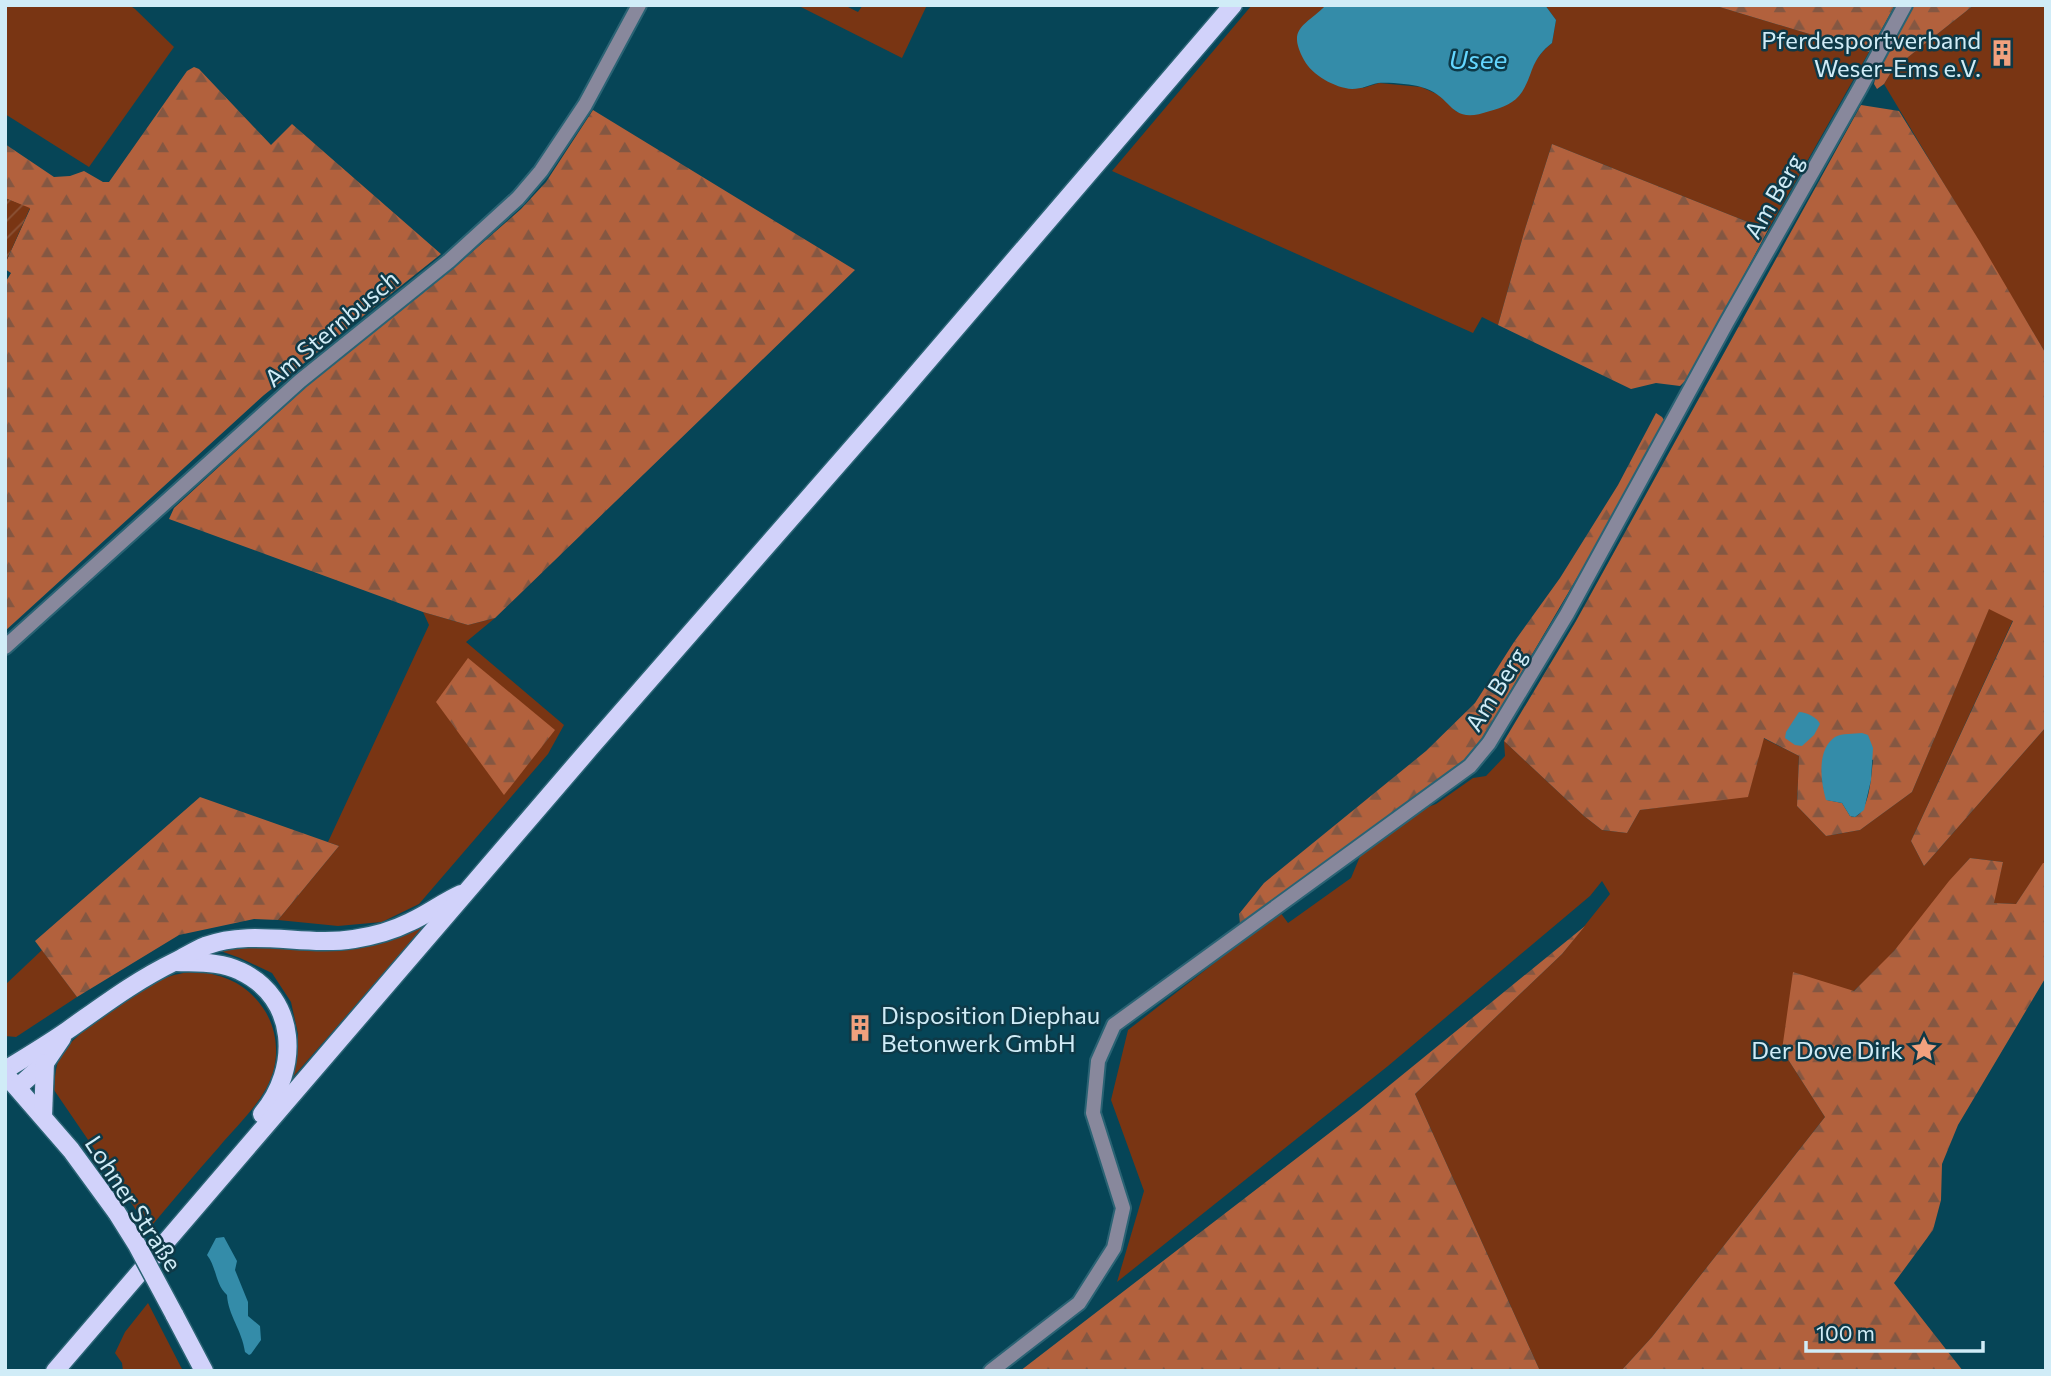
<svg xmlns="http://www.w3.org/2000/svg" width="2051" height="1376" font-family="Commissioner,sans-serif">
<defs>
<pattern id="forest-firs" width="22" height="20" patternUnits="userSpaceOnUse" patternTransform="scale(1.75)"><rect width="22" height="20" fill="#b2613d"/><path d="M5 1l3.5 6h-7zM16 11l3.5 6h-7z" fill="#845742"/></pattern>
<pattern id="garden-furrows" width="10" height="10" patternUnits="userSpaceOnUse" patternTransform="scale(1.75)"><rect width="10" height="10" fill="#793513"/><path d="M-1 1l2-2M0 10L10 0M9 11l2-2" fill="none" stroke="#8b5236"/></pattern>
</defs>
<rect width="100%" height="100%" fill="#064557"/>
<g fill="#793513">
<polygon points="5,5 129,5 135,9 174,47 89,167 5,114"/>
<polygon points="797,5 844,5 858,12 863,5 927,5 902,58"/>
<path d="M 1252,5 L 1326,5 L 1325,7 L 1363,88 L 1379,83 L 1421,87 L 1439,95 L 1457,112 L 1521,93 C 1529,73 1535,56 1552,43 L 1556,20 L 1545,5 L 1713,5 L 1869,52 L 1768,230 L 1552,144 L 1525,229 L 1498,325 L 1482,317 L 1473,333 L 1112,171 Z"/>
<polygon points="1974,5 2032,5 2034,7 2037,5 2046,5 2046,354 1884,84 1893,69"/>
<path d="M 1989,608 L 2013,620 L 1911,841 L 1924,866 L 2046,727 L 2046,863 L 2043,864 L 2016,904 L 1993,903 L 2003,862 L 1970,858 C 1943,888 1921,920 1895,950 C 1862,988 1821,1018 1782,1050 L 1825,1117 L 1652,1337 L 1621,1371 L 1540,1371 L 1415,1094 L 1562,954 L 1610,894 L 1602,881 L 1590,896 L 1388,1066 L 1117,1282 L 1144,1191 L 1111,1100 L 1128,1030 L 1280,912 L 1288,923 L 1351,878 L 1361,854 L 1420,810 L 1436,804 L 1473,778 L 1486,776 L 1505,756 L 1504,741 L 1584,816 L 1602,830 L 1627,833 L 1640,810 L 1748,796 L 1763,738 L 1799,756 L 1797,806 L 1826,836 L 1860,830 L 1912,792 Z"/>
<polygon points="423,612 468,625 495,618 466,642 564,725 548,754 419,904 382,922 338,926 278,920 339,846 328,842 429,625"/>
<polygon points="430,920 293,1077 298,1034 291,1002 272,973 240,958 215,949 246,946 315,949 356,948 388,942"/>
<polygon points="42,950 77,997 16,1037 5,1036 5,985"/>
<path d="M 195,971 C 224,975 246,983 263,1008 C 275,1025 279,1048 274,1069 C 266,1100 238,1124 219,1147 C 195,1174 172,1201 149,1229 L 54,1090 C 55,1079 55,1067 60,1057 C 71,1034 139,989 163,979 C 173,974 185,973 195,971 Z"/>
<polygon points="148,1303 183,1371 123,1371 122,1363 115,1353 125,1332"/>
</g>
<g fill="url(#forest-firs)" fill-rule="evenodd">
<polygon points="1713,5 1895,5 1869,52"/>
<polygon points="1912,5 1974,5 1893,69 1884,84 1877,89 1874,84 1876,74"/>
<polygon points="194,67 199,69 271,145 292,124 441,254 264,395 5,631 5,283 11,273 5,269 5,264 30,209 5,198 5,144 54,177 70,176 84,171 103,182 109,182 187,71"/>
<path d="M 1861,105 L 1899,111 L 1980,242 L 2046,354 L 2046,727 L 1924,866 L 1911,841 L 2013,621 L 1989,609 L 1912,792 L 1860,830 L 1826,836 L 1797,806 L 1799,756 L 1764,738 L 1748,797 L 1640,810 L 1627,833 L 1602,830 L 1584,816 L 1504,741 L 1576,621 ZM 1828,745 L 1873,760 C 1871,776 1870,810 1855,817 L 1850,816 L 1842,803 L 1827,800 C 1821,782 1819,762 1828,745 Z"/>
<polygon points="593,110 855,270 495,618 468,625 423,612 169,519 174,508 307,386 455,267 521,209 546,182"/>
<polygon points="1552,144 1768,230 1690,376 1680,386 1656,383 1631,389 1498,325 1525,229"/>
<polygon points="1656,413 1662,417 1666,423 1628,491 1484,736 1464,760 1240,924 1239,914 1264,883 1426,751 1475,703 1514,642 1560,578 1618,485"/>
<polygon points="468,658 555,730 504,795 436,702"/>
<polygon points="200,797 339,846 278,920 254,919 179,935 77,997 35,941"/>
<polygon points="1970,858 2003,862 1994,903 2016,904 2043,863 2046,863 2046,977 1958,1125 1942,1164 1941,1200 1933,1230 1894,1283 1963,1371 1621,1371 1652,1337 1825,1117 1782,1050 1793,972 1854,991 1894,951 1949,881"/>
<polygon points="1585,926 1562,954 1415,1094 1540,1371 1020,1371 1358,1111"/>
</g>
<polygon fill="url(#garden-furrows)" points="5,198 30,208 5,264"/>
<g fill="#348ca9">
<path d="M 1326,5 L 1545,5 L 1556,20 L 1552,43 C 1530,60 1534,73 1522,92 C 1515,103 1502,108 1490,111 C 1447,126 1455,96 1421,87 C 1411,84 1388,82 1378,83 C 1369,85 1362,89 1352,89 C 1335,88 1312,75 1304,60 C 1286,27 1306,26 1326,5 Z"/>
<path d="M 1799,712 C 1806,712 1817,717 1820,724 L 1814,735 L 1802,746 L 1795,745 L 1785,738 L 1786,732 Z"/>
<path d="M 1862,733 L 1868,735 L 1873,748 L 1871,780 L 1864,810 L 1855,817 L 1850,816 L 1842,803 L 1826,800 C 1821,782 1816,750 1835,737 C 1842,733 1854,734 1862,733 Z"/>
<path d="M 224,1237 L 237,1261 L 235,1270 L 248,1302 L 248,1316 L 260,1326 L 261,1340 L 251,1354 L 249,1355 L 245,1352 C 242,1330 228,1315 227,1295 C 215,1284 217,1268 207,1255 L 216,1238 Z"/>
</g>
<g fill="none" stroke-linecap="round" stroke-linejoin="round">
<defs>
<g id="minor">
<polyline points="5,647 300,381 449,261 518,198 541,171 585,105 639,5"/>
<polyline points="991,1371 1079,1303 1114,1248 1123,1208 1093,1113 1098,1061 1114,1025 1470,766 1489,743 1567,614 1727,322 1860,88 1905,5"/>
</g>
<g id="major">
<path d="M 176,962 C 197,963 220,961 240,971 C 298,998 300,1069 262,1114"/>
<path d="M 5,1070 C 26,1057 48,1044 68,1030 C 105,1004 135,981 176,961 C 186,956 195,950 205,946 C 254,928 304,947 354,939 C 373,936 392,931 410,922 C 428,914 443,902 461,894"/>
<polyline points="5,1074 71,1150 117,1213"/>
<polyline points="18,1087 45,1063 62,1038"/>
<polyline points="43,1117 45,1063"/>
<polyline points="174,1314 204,1371"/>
<polyline points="55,1371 590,748 895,399 1233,5"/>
</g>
</defs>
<use href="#minor" stroke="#2a6374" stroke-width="18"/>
<use href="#major" stroke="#2a6374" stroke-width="21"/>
<use href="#minor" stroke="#88889c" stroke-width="14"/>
<use href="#major" stroke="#d1d2fa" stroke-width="18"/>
<defs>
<polyline id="major-bridge" points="117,1213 137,1245 174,1314"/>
</defs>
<use href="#major-bridge" stroke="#2a6374" stroke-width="21" stroke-linecap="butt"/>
<use href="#major-bridge" stroke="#d1d2fa" stroke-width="18"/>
</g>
<defs>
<symbol id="building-bare" viewBox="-9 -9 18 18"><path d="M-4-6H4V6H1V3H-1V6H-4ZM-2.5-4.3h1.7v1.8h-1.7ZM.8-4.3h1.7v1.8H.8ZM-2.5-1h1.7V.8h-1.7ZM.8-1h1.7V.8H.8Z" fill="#f2a17e" stroke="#0e3947" stroke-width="2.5" paint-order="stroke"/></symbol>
<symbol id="sight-bare" viewBox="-9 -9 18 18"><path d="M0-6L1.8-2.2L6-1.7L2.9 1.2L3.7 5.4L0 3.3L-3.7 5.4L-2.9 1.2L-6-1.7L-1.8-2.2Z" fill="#f2a17e" stroke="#0e3947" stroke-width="2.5" paint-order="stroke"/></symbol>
</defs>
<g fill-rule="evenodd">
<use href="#building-bare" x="1983" y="34" width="38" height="38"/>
<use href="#building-bare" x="841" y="1009" width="38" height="38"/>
<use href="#sight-bare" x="1905" y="1030" width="38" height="38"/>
</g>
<g text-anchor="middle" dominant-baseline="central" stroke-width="5" stroke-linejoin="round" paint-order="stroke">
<g font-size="24" fill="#d0ecf7" stroke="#0e3947" text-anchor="end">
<text x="1981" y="39">Pferdesportverband<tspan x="1981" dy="28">Weser-Ems e.V.</tspan></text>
<text x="881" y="1014" text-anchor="start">Disposition Diephau<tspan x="881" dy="28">Betonwerk GmbH</tspan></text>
<text x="1903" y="1049">Der Dove Dirk</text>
</g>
<g font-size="24" fill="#d0ecf7" stroke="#0e3947">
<text transform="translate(1773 196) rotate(-60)">Am Berg</text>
<text transform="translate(331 328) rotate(-40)">Am Sternbusch</text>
<text transform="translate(1495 689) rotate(-58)">Am Berg</text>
<text transform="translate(134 1203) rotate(57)">Lohner Straße</text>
</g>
<g font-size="26" font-style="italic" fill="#64d7ff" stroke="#0e3947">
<text x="1478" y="58">Usee</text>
</g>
</g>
<rect width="2051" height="1376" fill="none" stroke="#d0ecf7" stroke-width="14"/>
<path d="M1806 1341v10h177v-10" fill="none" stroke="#d0ecf7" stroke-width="3.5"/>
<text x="1816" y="1341" font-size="21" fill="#d0ecf7" stroke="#0e3947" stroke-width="5" paint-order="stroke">100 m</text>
</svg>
